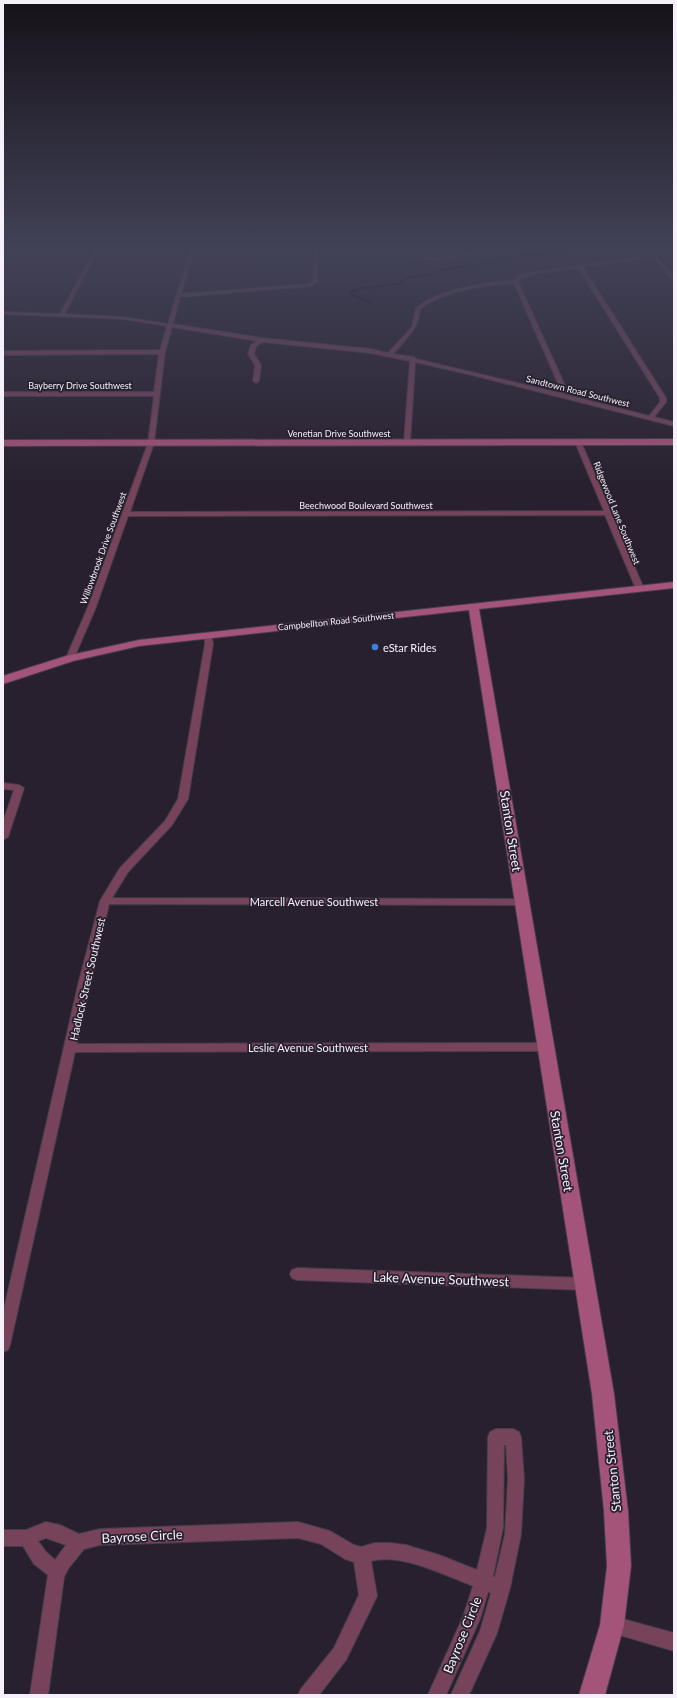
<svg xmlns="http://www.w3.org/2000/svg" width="677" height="1698" font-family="Lato,sans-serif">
<rect width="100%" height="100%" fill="#28202e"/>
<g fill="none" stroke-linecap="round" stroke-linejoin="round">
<polyline stroke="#030f14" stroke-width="1.5" points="371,303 352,295 350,292 363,288 398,284 409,277 433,275 439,270 475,265 522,255 556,253 569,250"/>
<defs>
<g id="street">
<path d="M 94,250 L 98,250 L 65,314 L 123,317 L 168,324 L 190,250 L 194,250 L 181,294 L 309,284 L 313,281 L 314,250 L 318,250 L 317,282 L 312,286 L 180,297 L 173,324 L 262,338 L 371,349 L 388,353 L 412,327 L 416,308 C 440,289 485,282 515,281 L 517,276 L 533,272 L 655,255 L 674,277 L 674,281 L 653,257 L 583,267 L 666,398 L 666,402 L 654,417 L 674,422 L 674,426 L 472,375 L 415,362 L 410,443 L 407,445 L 404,443 L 410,361 L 371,353 L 263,342 L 256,346 L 254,354 L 261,365 L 259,381 L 256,383 L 253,381 L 255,365 L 248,354 L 251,345 L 257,341 L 172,327 L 165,352 L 154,443 L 130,512 L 604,511 L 575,442 L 578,440 L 581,442 L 644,589 L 640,591 L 636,589 L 605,515 L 128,516 L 96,607 L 74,658 L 73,660 L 67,660 L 66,658 L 88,607 L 148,443 L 154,396 L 3,396 L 3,392 L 154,392 L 159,354 L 3,355 L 3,351 L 160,350 L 167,326 L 123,319 L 3,314 L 3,312 L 60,314 ZM 577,268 L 579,269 L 660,398 L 660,402 L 649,416 L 563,394 L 567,390 L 518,282 L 521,278 L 533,274 ZM 514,283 L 561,390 L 559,393 L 416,359 L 414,357 L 393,354 C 405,340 419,329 420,309 C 443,291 486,285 514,283 Z"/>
<path d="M 404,250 L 408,250 L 409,252 L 417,256 L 435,258 L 486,250 C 466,261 427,263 406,254 Z"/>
<polygon points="205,633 211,633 213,644 188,799 172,825 128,872 112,898 522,899 527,902 522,905 109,904 77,1044 545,1043 549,1044 551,1047 549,1050 545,1051 75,1052 10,1345 8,1350 3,1352 3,1313 79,981 100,901 120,868 165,821 178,799 205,644"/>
<polygon points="3,783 19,785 24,788 8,837 3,840 3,822 14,790 3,789"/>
<polygon points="297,1268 585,1278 590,1280 592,1284 590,1288 585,1290 297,1280 292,1278 290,1274 292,1270"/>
<path d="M 496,1429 L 513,1429 L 519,1432 L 521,1437 L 524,1479 L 521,1534 L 510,1588 L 497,1633 L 469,1695 L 451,1695 L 480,1631 L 491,1593 L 488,1592 L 480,1619 L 446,1695 L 428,1695 L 463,1617 L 473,1586 C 444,1575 402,1553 371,1561 L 377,1596 L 346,1660 L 319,1695 L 298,1695 L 301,1689 L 334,1648 L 359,1595 L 354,1562 L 345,1559 L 321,1544 L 298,1538 L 100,1545 L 84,1549 L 68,1569 L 64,1577 L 48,1695 L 30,1695 L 48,1575 L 34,1564 L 23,1546 L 3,1546 L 3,1530 L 26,1530 L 46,1522 L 60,1525 L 79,1534 L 100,1529 L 298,1522 L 330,1531 L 354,1545 L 361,1547 L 375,1543 L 390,1543 L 406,1545 L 439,1555 L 477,1570 L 487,1528 L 488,1437 L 490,1432 ZM 504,1445 L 506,1445 L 508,1479 L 505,1534 L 495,1577 L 493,1576 L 503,1528 ZM 46,1538 L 66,1545 L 55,1560 L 46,1552 L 38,1541 Z"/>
<polygon points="612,1616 674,1633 674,1651 606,1631 603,1625 606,1619"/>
</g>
<g id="secondary">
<polygon points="674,439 674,445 3,446 3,440"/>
<polygon points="674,582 674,588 479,609 614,1394 628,1511 631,1566 624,1625 605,1695 579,1695 600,1625 607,1566 604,1511 592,1394 469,610 139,646 73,661 3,684 3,676 66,656 139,640"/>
</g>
</defs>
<use href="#street" stroke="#453d4b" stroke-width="2"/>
<use href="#secondary" stroke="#453d4b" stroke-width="2"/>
<use href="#street" fill="#76435a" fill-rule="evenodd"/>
<use href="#secondary" fill="#a45379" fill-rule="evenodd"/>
</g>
<linearGradient id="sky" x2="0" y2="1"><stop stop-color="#161219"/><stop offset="0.51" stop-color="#424257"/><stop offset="1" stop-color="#424257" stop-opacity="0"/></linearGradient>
<rect width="677" height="487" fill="url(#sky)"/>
<circle fill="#3f7fe0" stroke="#28202e" stroke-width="1.5" cx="375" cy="647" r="4"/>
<g text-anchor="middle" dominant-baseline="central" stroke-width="3.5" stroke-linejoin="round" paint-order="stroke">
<g font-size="9" fill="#f6f0fa" stroke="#28202e">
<text x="80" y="385">Bayberry Drive Southwest</text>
<text transform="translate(578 391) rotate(14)">Sandtown Road Southwest</text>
<text x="339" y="433">Venetian Drive Southwest</text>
<text x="366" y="505">Beechwood Boulevard Southwest</text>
<text transform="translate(617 513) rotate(68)">Ridgewood Lane Southwest</text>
<text transform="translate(103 548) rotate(-70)">Willowbrook Drive Southwest</text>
<text transform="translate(336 621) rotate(-6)">Campbellton Road Southwest</text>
</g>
<g font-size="11" fill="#f6f0fa" stroke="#28202e" text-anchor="start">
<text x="383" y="647">eStar Rides</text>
</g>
<g font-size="11" fill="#f6f0fa" stroke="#28202e">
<text x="314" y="901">Marcell Avenue Southwest</text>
<text transform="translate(87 979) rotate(-77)">Hadlock Street Southwest</text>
<text x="308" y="1047">Leslie Avenue Southwest</text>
</g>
<g font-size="13" fill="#f6f0fa" stroke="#28202e">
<text transform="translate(511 831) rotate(81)">Stanton Street</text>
<text transform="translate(562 1151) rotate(80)">Stanton Street</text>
<text transform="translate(441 1279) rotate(2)">Lake Avenue Southwest</text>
<text transform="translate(612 1471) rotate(-96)">Stanton Street</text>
<text transform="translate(142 1536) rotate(-3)">Bayrose Circle</text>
<text transform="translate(462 1635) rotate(-68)">Bayrose Circle</text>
</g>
</g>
<rect width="677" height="1698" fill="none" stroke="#f6f0fa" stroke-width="8"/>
</svg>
